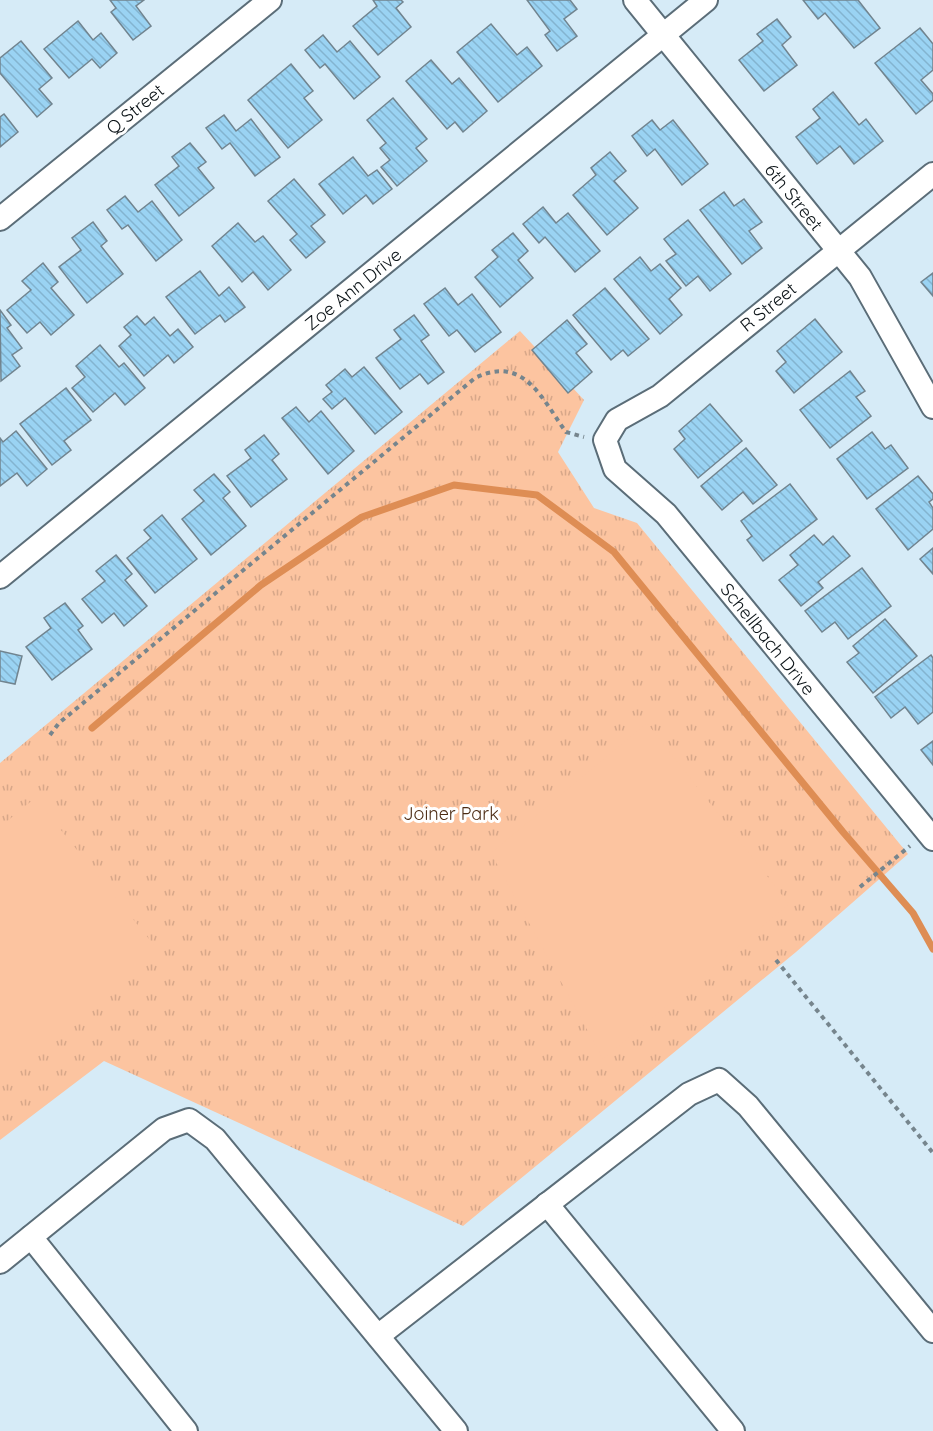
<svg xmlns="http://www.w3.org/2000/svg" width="933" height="1431" font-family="Quicksand,sans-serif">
<defs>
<pattern id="park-tufts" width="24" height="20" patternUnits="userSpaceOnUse" patternTransform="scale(1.5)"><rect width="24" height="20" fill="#fcc4a0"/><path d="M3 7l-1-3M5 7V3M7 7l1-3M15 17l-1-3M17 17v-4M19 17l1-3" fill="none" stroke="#d7a789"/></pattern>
<pattern id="building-back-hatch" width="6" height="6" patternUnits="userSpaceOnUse" patternTransform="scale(1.5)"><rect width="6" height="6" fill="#9ad3f3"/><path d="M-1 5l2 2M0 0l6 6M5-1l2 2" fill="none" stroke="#83b4d0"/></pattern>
</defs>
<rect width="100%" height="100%" fill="#d6ebf7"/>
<polygon fill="url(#park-tufts)" points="520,331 584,400 558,452 594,508 637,523 908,854 796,952 463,1226 104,1061 0,1140 0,763"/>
<g fill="#fcc4a0">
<polygon points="647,723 789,904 603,1059 491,853"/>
<polygon points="35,798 158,950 0,1078 0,827"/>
</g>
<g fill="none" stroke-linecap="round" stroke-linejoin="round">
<polyline stroke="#de8d54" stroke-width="7" points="92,728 261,585 362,517 454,485 537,495 614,552 843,832 913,913 933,949"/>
</g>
<g fill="url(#building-back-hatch)" stroke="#71848f" stroke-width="1.5">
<polygon points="110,0 144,0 136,6 151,26 133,40 111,12 116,8"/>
<polygon points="373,0 401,0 403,2 396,8 411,27 378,55 353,26 377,6"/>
<polygon points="527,0 570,0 577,9 564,19 577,36 557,51 545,35 550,31"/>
<polygon points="803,0 858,0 880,28 854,48 825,13 818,19"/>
<polygon points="777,19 791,37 782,45 797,65 764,91 739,60 763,41 757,34"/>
<polygon points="78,21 93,40 101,33 117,53 100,68 92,59 69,78 44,49"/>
<polygon points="491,24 517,55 527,47 542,66 498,102 457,52"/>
<polygon points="920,28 933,44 933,70 921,80 933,94 933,100 916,114 875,63"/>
<polygon points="323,35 337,52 350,41 380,77 354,99 325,64 320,68 305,50"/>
<polygon points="21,41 52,78 39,89 52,104 37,117 0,73 0,58"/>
<polygon points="431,60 452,84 459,78 487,111 463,132 455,122 447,129 406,81"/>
<polygon points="291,64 313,91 304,98 322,120 288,148 248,100"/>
<polygon points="833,92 859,125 866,119 883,141 854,164 840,146 817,164 796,137 820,118 813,109"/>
<polygon points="393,98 427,139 416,148 427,161 397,186 381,167 390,160 380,148 386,143 367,120"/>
<polygon points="4,114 18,132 0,147 0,117"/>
<polygon points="224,115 236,131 251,119 280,157 255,176 230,143 222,149 206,128"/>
<polygon points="652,120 660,130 673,120 708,164 682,185 655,149 647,156 632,136"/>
<polygon points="190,143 206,162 198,168 214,188 179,216 155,185 179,166 172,157"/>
<polygon points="610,152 626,171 614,181 638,208 607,235 573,195 596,175 591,168"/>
<polygon points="353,157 368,176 377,170 392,189 373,204 366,195 343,214 319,184"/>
<polygon points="294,179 325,215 311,226 325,242 306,258 290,240 297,234 268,201"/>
<polygon points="724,192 734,206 744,199 762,222 749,231 762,248 742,264 700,210"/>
<polygon points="125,196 138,212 152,201 182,240 156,261 128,225 122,229 107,210"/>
<polygon points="543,207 556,223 568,213 600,251 575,272 545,237 539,243 523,224"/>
<polygon points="688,220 731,274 710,291 698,276 686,286 666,261 676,254 664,239"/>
<polygon points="93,222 107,241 101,246 123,274 87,303 59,267 81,250 72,238"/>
<polygon points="238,223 255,242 263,236 291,270 268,290 253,272 242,282 212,246"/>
<polygon points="513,233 528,251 518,260 533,278 500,307 475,277 498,257 492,250"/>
<polygon points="640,257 651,271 660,264 681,288 669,299 682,315 660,334 614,279"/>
<polygon points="43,263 58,282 51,288 74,315 51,335 40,322 27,333 7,310 31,290 22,281"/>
<polygon points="200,271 219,296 229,287 245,307 225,322 220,315 195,334 166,297"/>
<polygon points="933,273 933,296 921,282"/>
<polygon points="445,288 458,305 472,294 501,332 475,352 457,330 449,336 424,304"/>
<polygon points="605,288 649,339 628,356 623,350 611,360 573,315"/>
<polygon points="0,310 11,325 7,328 22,348 12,355 20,366 1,381"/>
<polygon points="414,315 429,335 421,341 444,372 428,384 420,374 400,389 376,358 401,339 394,330"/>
<polygon points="137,316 145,325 154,317 170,336 178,329 193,347 174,363 168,355 144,376 119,346 131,335 124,327"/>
<polygon points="815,319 842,352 794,393 776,371 786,362 777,351"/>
<polygon points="567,320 587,344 576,353 592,372 568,393 532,350"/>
<polygon points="100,345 119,367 124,363 145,388 125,405 115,393 93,412 72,388 85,377 76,366"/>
<polygon points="364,367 402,412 375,434 345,398 332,409 323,399 332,392 326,385 345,369 352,377"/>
<polygon points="850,371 865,391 856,397 871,416 830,448 800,410"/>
<polygon points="66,388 91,420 64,441 71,450 52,465 20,424"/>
<polygon points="710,404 742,441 698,478 674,449 685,439 679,431"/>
<polygon points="296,407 309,422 321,411 354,451 328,474 282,418"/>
<polygon points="16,431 47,469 27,486 17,473 0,486 0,438 3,442"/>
<polygon points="872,432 885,449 891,445 908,468 867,499 837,459"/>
<polygon points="264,435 279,454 272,460 287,479 251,507 227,476 251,458 245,450"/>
<polygon points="746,448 777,485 753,504 743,492 722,510 701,486"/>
<polygon points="214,474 230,492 223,498 246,526 211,555 182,519 204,501 194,490"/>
<polygon points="918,476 933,494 933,499 929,502 933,508 933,529 908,550 876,509"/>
<polygon points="790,484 817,519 763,561 747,540 752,536 741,521"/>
<polygon points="162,515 197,559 155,593 127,558 151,538 144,530"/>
<polygon points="814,535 823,545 833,536 850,556 818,582 823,588 801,606 779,580 798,565 790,555"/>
<polygon points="933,548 933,574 920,559"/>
<polygon points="116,555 132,574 125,580 147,606 124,626 114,613 102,623 82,599 105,581 96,571"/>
<polygon points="862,568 891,606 848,639 835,622 822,632 805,611"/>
<polygon points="65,603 83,626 78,630 92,649 52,680 26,647 51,628 44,618"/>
<polygon points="885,619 917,656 873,693 847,662 859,653 853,646"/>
<polygon points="0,651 22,656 15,684 0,681"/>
<polygon points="931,655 933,658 933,712 918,724 905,707 891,718 875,697"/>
<polygon points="933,741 933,765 921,750"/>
</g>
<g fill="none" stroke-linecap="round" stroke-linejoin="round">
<defs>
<g id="street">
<polyline points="635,0 860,277 933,407"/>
<polyline points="933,174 660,396 617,420 605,440 615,469 666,514 933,839"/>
<polyline points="0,219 270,0"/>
<polyline points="0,577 706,0"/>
<polyline points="547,1204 733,1431"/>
<polyline points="31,1237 186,1431"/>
<polyline points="0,1262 164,1129 189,1120 215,1139 456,1431"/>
<polyline points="378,1336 689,1094 719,1080 748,1106 933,1331"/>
</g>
</defs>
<use href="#street" stroke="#5b6d78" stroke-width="26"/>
<g stroke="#76858d" stroke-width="4" stroke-dasharray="4.5 4.5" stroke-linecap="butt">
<path d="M 50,735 L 59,723 L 475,378 C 524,354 542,399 566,432 L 584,437"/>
<polyline points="860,887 910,846"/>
<polyline points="776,960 933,1153"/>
</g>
<use href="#street" stroke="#fff" stroke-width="22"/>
</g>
<g text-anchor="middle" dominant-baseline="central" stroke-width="6" stroke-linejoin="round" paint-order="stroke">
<g font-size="18" fill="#0a1216" stroke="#fff">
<text transform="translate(135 109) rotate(-39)">Q Street</text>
<text transform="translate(794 197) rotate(51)">6th Street</text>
<text transform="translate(353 289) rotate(-39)">Zoe Ann Drive</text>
<text transform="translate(768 307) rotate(-39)">R Street</text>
<text transform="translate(768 639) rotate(51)">Schellbach Drive</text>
</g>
<g font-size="18" fill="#4c2b13" stroke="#fff">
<text x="451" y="813">Joiner Park</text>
</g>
</g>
</svg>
